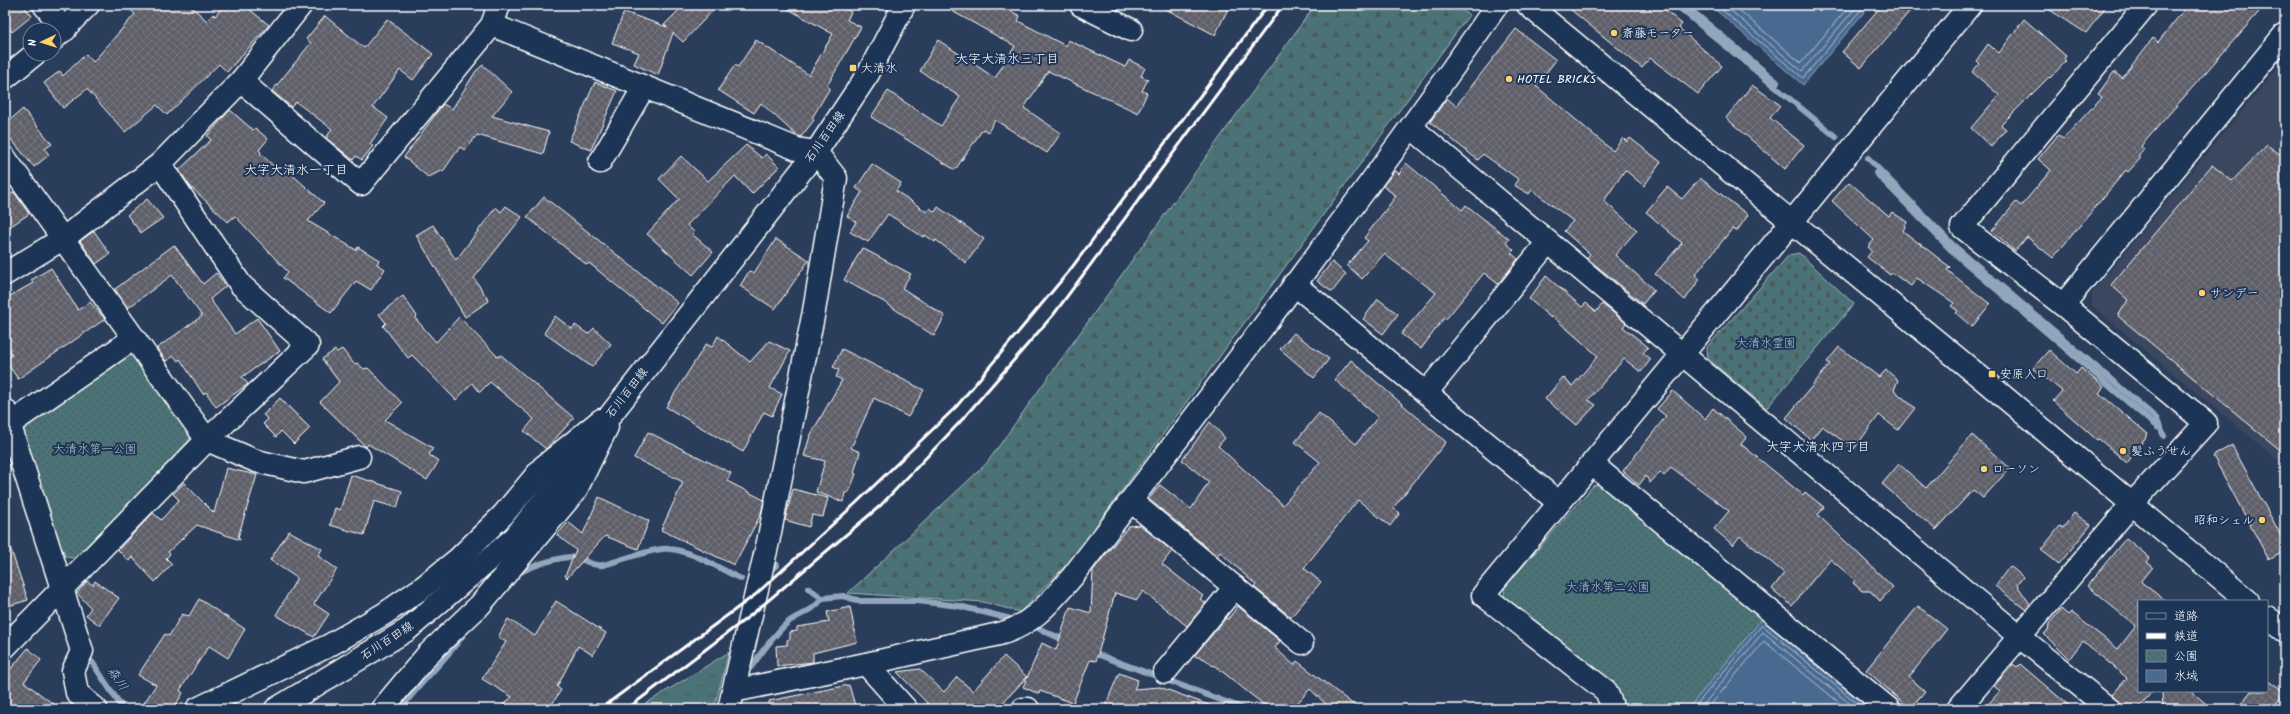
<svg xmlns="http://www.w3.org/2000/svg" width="2290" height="714" font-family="Kalam,'Klee One',sans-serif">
<defs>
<pattern id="grass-tufts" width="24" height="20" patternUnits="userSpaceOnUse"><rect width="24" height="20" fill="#4b7377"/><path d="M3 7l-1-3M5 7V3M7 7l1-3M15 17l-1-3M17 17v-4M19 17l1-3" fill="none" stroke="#4c5a5b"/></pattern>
<pattern id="forest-firs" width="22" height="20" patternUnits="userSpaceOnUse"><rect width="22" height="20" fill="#4b7377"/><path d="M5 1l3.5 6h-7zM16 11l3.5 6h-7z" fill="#4c5a5b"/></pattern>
<pattern id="cemetery-stones" width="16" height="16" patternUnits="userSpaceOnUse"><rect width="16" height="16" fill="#4b7377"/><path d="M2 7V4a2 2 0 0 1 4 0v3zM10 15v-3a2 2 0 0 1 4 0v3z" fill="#4c5a5b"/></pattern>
<pattern id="park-dots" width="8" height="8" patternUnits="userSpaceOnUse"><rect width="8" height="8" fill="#4b7377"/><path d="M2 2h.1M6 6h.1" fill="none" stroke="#4c5a5b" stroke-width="1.8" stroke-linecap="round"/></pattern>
<pattern id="building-cross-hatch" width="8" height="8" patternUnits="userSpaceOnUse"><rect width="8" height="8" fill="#5f5f69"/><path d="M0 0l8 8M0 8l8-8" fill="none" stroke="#777780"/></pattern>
</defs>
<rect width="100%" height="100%" fill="#2a3d5b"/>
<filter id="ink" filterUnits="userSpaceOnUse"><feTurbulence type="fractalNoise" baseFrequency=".025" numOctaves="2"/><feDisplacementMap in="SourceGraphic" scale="8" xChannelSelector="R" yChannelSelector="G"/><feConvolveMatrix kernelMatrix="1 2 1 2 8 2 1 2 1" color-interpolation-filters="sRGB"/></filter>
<g filter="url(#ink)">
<polygon fill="#3a475f" points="2285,59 2285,466 2092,306 2092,292"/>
<polygon fill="url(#grass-tufts)" stroke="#a5b9bb" points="729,652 714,709 637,709"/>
<polygon fill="url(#forest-firs)" stroke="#a5b9bb" points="1315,5 1455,5 1469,15 1072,559 1020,612 983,602 848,593 986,464"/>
<polygon fill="url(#cemetery-stones)" stroke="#a5b9bb" points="1799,253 1854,304 1767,408 1708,359 1707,347 1789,255"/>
<g fill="url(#park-dots)" stroke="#a5b9bb">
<polygon points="124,352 133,355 189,433 190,439 78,559 67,557 56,538 21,429"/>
<polygon points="1600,483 1762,619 1688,709 1619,709 1505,601 1504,588 1593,486"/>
</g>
<g fill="#4a6a90" stroke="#92a6bc">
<polygon points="1710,5 1870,5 1803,85"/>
<polygon points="1762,619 1871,709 1688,709"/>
</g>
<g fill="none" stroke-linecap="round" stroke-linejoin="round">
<g stroke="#b7c3d3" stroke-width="1">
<polyline points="1716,5 1803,78 1865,5"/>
<polyline points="1724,5 1802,71 1858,5"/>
<polyline points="1733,5 1801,63 1850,5"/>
<polyline points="1693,709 1762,625 1864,709"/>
<polyline points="1700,709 1763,632 1856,709"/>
<polyline points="1707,709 1764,641 1847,709"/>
</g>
<g stroke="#92a6bc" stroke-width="6">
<polyline points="1676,5 1836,137"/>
<polyline points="1685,5 1777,82"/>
<polyline points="1868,158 1953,245 2156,418 2164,436"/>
<polyline points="1876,173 1953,252 2157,427"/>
<polyline points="768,572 777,565"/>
<path d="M 516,574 C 532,566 556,557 574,557 C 582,557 591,567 603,565 C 623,560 641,552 662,549 C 685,546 720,569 741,579"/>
<polyline points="808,588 822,598 843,596 860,601 917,601 959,606 1019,621"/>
<polyline points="1031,625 1066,641"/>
<polyline points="1091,652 1245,709"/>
<polyline points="92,662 123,709"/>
<path d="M 751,667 C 762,652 773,636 787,623 C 799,613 814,612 822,598"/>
<path d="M 401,709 C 420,681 447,660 465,632"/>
</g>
</g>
<g fill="url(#building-cross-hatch)" stroke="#fff">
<polygon points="5,5 23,5 32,16 12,32 5,23"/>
<polygon points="125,5 190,5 207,21 213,14 215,16 224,5 244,5 269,25 227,72 219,64 167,115 157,105 125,132 87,89 63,108 44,83 60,71 63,76 86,54 93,62 135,14"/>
<polygon points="684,5 718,5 683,42 673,33 658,75 634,64 639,53 612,43 624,12 667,27 664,25"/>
<polygon points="781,5 838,5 851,12 847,20 861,27 827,86 830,88 812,118 814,120 801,137 796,135 761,103 754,113 718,90 735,65 738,67 756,40 809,75 833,34"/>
<polygon points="941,5 999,5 1020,16 1018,21 1066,46 1068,40 1125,67 1129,60 1145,68 1141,76 1148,79 1142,91 1147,93 1138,113 1048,71 1024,108 1061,133 1047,153 995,120 988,132 983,129 955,170 871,117 888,91 941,126 960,97 920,71 938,40 995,78 1015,46"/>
<polygon points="1158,5 1230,5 1215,35"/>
<polygon points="1565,5 1659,5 1682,24 1679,28 1722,66 1698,94 1650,58 1642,68"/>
<polygon points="1882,5 1915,5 1861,68 1842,52"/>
<polygon points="2042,5 2107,5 2086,33"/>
<polygon points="2188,5 2265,5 2141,146 2144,149 2138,156 2140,159 2128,172 2126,170 2053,258 2027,237 2015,251 1992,231 2016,202 2021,206 2051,170 2038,159 2058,135 2063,139 2102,97 2098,94 2114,72 2122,78 2153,38 2158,42"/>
<polygon points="325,16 364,48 387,19 433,54 413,80 400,70 373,107 388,118 370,144 373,146 362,160 356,156 353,160 326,138 332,129 296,102 291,107 272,91 311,43 306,39"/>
<polygon points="2024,19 2066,56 2064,59 2066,61 2050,78 2049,77 2001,125 2006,129 1991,147 1971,128 1999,95 1972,72 1979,64 1976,61 1988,44 1999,53"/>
<polygon points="1516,29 1556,60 1536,86 1613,151 1623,138 1627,142 1630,138 1661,162 1644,186 1625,170 1604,201 1637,230 1615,255 1654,290 1643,304 1587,258 1590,254 1564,231 1573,221 1532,190 1529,194 1514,185 1518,179 1483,154 1478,160 1430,122 1447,98 1456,106"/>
<polygon points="483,65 512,92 492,116 549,132 543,154 477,135 465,150 460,147 444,170 428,177 404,157 443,104 452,109 476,71"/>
<polygon points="595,82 617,91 591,150 569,141"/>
<polygon points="1752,85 1780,105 1770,118 1804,145 1785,169 1726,118"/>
<polygon points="23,109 52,144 45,149 49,155 34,167 5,132 5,124"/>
<polygon points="230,110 253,130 255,128 268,139 259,150 261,152 260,153 284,176 288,171 324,203 308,221 356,250 358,247 379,260 377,264 385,269 371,290 356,281 331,313 283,278 288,272 235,216 228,222 190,186 179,170 211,140 207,136"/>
<polygon points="746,145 762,158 766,154 779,167 752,194 735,176 687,225 694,232 692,234 713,252 693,275 647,234 679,199 659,179 681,156 708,181"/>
<polygon points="2267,145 2285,158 2285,454 2118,316 2128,300 2111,285 2212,165 2232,181"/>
<polygon points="1406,163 1462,210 1466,205 1509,239 1506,243 1514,250 1511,253 1518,259 1498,284 1484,273 1446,319 1444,318 1421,349 1401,334 1436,293 1384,254 1362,279 1347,265 1368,241 1364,238 1396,196 1383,186 1395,170 1399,174"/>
<polygon points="872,164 901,183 896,191 927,212 930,208 935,212 938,207 984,239 966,263 936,240 935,242 925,235 923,237 888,214 868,242 850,232 856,222 847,216 862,192 856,188"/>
<polygon points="1700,178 1748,215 1737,231 1732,229 1695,275 1700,279 1685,300 1655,274 1682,243 1646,212 1667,187 1682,199"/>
<polygon points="1849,182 1889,216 1892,212 1907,222 1903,231 1950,267 1947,270 1990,304 1972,327 1956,313 1958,311 1951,306 1954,303 1917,278 1911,286 1892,273 1890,275 1867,257 1872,251 1868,247 1874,240 1832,201"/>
<polygon points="14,192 29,214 5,230 5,198"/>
<polygon points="544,197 678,303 662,323 589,263 587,265 527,217"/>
<polygon points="147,199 163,218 141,233 127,215"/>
<polygon points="506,206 522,217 474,278 489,301 465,317 416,235 433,225 456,260 496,207 501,212"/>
<polygon points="94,231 110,254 96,264 80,241"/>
<polygon points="776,239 809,260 775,309 740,286 749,271 754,273"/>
<polygon points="174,245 203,284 216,273 226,286 210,299 235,334 257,318 280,351 242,377 248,384 216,407 206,392 203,394 180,359 178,361 174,356 166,361 157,348 202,316 172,275 128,308 115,289"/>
<polygon points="862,248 911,274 902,288 945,316 934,336 886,303 844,280"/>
<polygon points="1332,262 1346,274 1332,292 1317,281"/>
<polygon points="51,268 78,310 90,302 105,319 18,379 5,360 12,355 5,343 5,299 33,283 31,280"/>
<polygon points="1546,276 1582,307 1586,303 1596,312 1602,304 1626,323 1623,327 1648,347 1643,353 1651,359 1641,372 1624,359 1588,400 1596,405 1577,425 1545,399 1563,377 1572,386 1598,356 1552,316 1551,318 1529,299"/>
<polygon points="403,296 417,316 415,318 436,342 459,317 498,357 501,355 574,418 546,449 524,431 534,419 490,382 480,392 472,383 456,400 412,355 408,358 383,326 386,323 379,314"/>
<polygon points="1378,299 1398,314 1383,334 1363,319"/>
<polygon points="555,316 572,329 575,325 588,334 594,328 611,344 592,367 544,333"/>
<polygon points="1294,333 1329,359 1314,378 1280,349"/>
<polygon points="718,336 750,362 769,341 790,351 770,388 782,394 772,416 764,412 743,452 666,407 706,344 712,347"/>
<polygon points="1839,347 1879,377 1886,370 1898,380 1894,390 1915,408 1898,430 1879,415 1854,449 1822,426 1811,440 1786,418 1830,364 1827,362"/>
<polygon points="342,349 354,364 357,363 364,369 368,368 402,403 385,420 433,448 429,455 439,461 427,480 368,444 366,447 320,402 339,382 322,359 335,350 337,352"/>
<polygon points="842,349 924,390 908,417 874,398 851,448 860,452 854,473 856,474 849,492 845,493 843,502 816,492 825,461 804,456 810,436 842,380 836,377 839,370 833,367"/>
<polygon points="2049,350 2076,374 2081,368 2104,387 2099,393 2148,434 2127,463 2099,439 2097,440 2053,401 2062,391 2033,368"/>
<polygon points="1351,360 1446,442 1393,508 1400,513 1390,526 1358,500 1304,568 1321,582 1291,617 1254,587 1256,585 1220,552 1217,556 1149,499 1160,485 1191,509 1209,482 1182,460 1210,422 1225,438 1218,446 1283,505 1320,462 1295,442 1319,413 1356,444 1378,417 1335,380"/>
<polygon points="1673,391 1705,419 1713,408 1747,437 1741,444 1803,495 1805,492 1824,507 1818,515 1893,587 1880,601 1870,591 1862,591 1853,583 1855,580 1830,559 1792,606 1772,589 1784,573 1740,536 1733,545 1714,529 1729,511 1671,467 1664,476 1660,472 1650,483 1646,476 1639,485 1623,471 1666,416 1657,409"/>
<polygon points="280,398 310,428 294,444 281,431 276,437 263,424 268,419 263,415"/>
<polygon points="648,432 731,473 727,481 764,500 761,514 734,565 661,530 683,482 634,458"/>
<polygon points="1972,435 2010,468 1983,498 1973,490 1936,530 1882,484 1899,464 1926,488"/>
<polygon points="2232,445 2285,543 2285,551 2269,560 2213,456"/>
<polygon points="226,468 257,475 238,537 240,540 197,525 168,552 170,554 166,558 172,564 155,582 132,557 129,561 118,550 153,513 161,520 179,500 173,494 184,483 214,513"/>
<polygon points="351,475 402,491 397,508 374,501 364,535 330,525 335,508 340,510"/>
<polygon points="793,489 828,498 823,517 812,515 809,527 785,520"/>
<polygon points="599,497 649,521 638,549 605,536 567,578 565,576 576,550 557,535 568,522 583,534"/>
<polygon points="2074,513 2091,525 2059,564 2041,550 2060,526 2063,528"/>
<polygon points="1140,525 1172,551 1162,564 1203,596 1200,599 1206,603 1187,626 1143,591 1137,600 1115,593 1096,661 1090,660 1073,703 1040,691 1039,694 1023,687 1042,643 1056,650 1070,607 1091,613 1093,570 1129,526"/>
<polygon points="289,531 322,549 318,556 337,569 314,604 329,614 314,637 276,615 297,578 270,560"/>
<polygon points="2126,538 2150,558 2147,562 2153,567 2141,582 2166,601 2139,601 2139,691 2153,691 2137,709 2121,709 2120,704 2112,695 2127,678 2083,641 2069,659 2044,634 2048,630 2049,624 2061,609 2068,615 2071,612 2118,649 2136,626 2087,586"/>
<polygon points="8,541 28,600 5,607 5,542"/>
<polygon points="2010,566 2023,577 2017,585 2030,604 2026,610 1995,586"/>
<polygon points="87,581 93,585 95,581 119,598 99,625 86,615 91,608 77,593"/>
<polygon points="199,599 245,629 228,658 209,646 180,690 183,693 173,709 140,709 156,685 138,675 165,634 169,636 182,614 189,616"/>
<polygon points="556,601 606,633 593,655 578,646 557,687 561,690 549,709 498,709 512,697 482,679 506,642 498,637 508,619 535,636"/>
<polygon points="1238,606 1280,641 1275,648 1294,665 1297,661 1359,709 1331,709 1310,689 1292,709 1269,709 1214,665 1213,666 1205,659 1194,656 1226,618 1228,619"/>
<polygon points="1918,606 1947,629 1909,677 1925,691 1910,709 1866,670"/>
<polygon points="850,607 857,642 813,653 813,662 777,666 776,646 787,645 787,640 790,639 790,632 797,631 797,627 829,622 827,612"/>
<polygon points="28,648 41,660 24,682 60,709 5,709 5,668 9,671"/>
<polygon points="1004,656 1027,677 997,709 929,709 931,707 897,672 920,669 944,692 957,677 973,691"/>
<polygon points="2013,664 2017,667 2020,664 2073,709 1984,709 2000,691 1994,686"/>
<polygon points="1119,673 1138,680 1134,689 1160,687 1214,707 1214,709 1104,709"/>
<polygon points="2268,680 2285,692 2272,709 2237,709 2251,691 2267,691"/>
<polygon points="849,685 856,709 770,709 769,701"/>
<polygon points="2162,691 2191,691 2212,709 2163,709"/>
</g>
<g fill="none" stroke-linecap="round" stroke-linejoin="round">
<defs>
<g id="street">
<polyline points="44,5 65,30"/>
<polyline points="1081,5 1131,30"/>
<polyline points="492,25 797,149 816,152 836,178 814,311 768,542 729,709"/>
<polyline points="241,81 361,184 492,25 499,5"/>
<polyline points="1412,128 2020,637 2109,709"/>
<polyline points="5,158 207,440 256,461 304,472 359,457"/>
<polyline points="600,162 644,87"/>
<polyline points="5,274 64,238 160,164 241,81 301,5"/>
<polyline points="1294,284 1558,502"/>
<polyline points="2063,305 2285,34"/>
<polyline points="1426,393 1548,242"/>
<polyline points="5,410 82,651 73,671 77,693 96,709"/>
<polyline points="10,424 134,338"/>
<polyline points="1592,464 1889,709"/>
<polyline points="1131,501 1302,643"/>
<polyline points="5,647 207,440 308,345 241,285 160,164"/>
<polyline points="866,664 906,709"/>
<polyline points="1165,672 1235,587"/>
<path d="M 733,691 L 866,664 L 999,634 C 1032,626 1051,601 1073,576 C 1217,388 1362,200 1497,5"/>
<polyline points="197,709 328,646 384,614 422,588 458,559 503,515 543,467 601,420"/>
<polyline points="382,709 428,654 480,605 576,490 607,427"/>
<polyline points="1023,709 1028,709"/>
<polyline points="1610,709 1611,703 1606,691 1483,595 1791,223"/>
<polyline points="1958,709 2131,505 2206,423 2063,305 1962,227 2146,5"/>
</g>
<g id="secondary">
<polyline points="1528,5 1985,381 2248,601"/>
<polyline points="54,39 88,5"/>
<polyline points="5,78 35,54"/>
<polyline points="1791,223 1970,5"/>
<polyline points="2267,617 2285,631"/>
<polyline points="276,709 407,630 515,537 816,152 868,74 904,5"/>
</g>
</defs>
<use href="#street" stroke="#fff" stroke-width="25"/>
<use href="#secondary" stroke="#fff" stroke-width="25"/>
<use href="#street" stroke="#1d3557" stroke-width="22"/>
<use href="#secondary" stroke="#1d3557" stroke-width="22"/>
<g stroke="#fff" stroke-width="3">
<polyline points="600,709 755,595 855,504 956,407 1070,270 1268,5"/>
<polyline points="627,709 751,615 880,506 960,422 1054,314 1283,5"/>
</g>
</g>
</g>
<g fill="#ffd166" stroke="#1d3557" stroke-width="1.5">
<circle cx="1614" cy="33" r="4"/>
<rect x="849" y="64" width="8" height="8" rx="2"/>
<circle cx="1509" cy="79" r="4"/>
<circle cx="2202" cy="293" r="4"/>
<rect x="1988" y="370" width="8" height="8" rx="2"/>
<circle cx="2123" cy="451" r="4"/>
<circle cx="1984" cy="469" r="4"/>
<circle cx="2262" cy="520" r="4"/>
</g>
<g text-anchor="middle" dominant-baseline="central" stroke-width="4" stroke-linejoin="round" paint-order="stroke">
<g font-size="12" fill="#fff" stroke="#1d3557" text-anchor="start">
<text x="1622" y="33">斎藤モーター</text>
<text x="861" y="68">大清水</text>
<text x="1517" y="79">HOTEL BRICKS</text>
<text x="2210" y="293">サンデー</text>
<text x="2000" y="374">安原入口</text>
<text x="2131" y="451">髪ふうせん</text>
<text x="1992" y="469">ローソン</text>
<text x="2254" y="520" text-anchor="end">昭和シェル</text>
</g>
<g font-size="12" fill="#fff" stroke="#1d3557">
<text transform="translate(825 137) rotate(-55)">石川百田線</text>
<text transform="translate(627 393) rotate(-52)">石川百田線</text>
<text transform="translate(387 641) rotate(-33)">石川百田線</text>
</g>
<g font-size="12" fill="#aec0c2" stroke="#1d3557">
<text x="1766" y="343">大清水霊園</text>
<text x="95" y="449">大清水第一公園</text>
<text x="1608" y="587">大清水第二公園</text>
</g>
<g font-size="13" fill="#fff" stroke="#1d3557">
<text x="1007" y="59">大字大清水三丁目</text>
<text x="296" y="170">大字大清水一丁目</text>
<text x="1818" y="447">大字大清水四丁目</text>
</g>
<g font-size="13" font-style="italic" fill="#b7c3d3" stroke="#1d3557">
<text transform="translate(117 679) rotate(56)">森川</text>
</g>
</g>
<rect width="2290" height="714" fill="none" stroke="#1d3557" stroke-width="20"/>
<rect x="10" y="10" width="2270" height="694" fill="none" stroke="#fff" stroke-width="1.5" filter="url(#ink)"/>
<rect x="2138" y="600" width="130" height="92" fill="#1d3557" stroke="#77869a"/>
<rect x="2146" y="613" width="20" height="6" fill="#1d3557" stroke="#77869a"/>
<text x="2174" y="620" font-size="12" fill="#ffffff">道路</text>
<rect x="2146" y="633" width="20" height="6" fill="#ffffff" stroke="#77869a"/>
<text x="2174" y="640" font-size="12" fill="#ffffff">鉄道</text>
<rect x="2146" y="650" width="20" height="12" fill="url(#park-dots)" stroke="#77869a"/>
<text x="2174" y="660" font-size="12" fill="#ffffff">公園</text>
<rect x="2146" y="670" width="20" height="12" fill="#4a6a90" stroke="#77869a"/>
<text x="2174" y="680" font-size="12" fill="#ffffff">水域</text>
<g transform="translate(42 42) rotate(266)"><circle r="19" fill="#1d3557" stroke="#77869a"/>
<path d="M0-3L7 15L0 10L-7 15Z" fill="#ffd166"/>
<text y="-6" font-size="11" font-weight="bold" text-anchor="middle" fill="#ffffff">N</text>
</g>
</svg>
